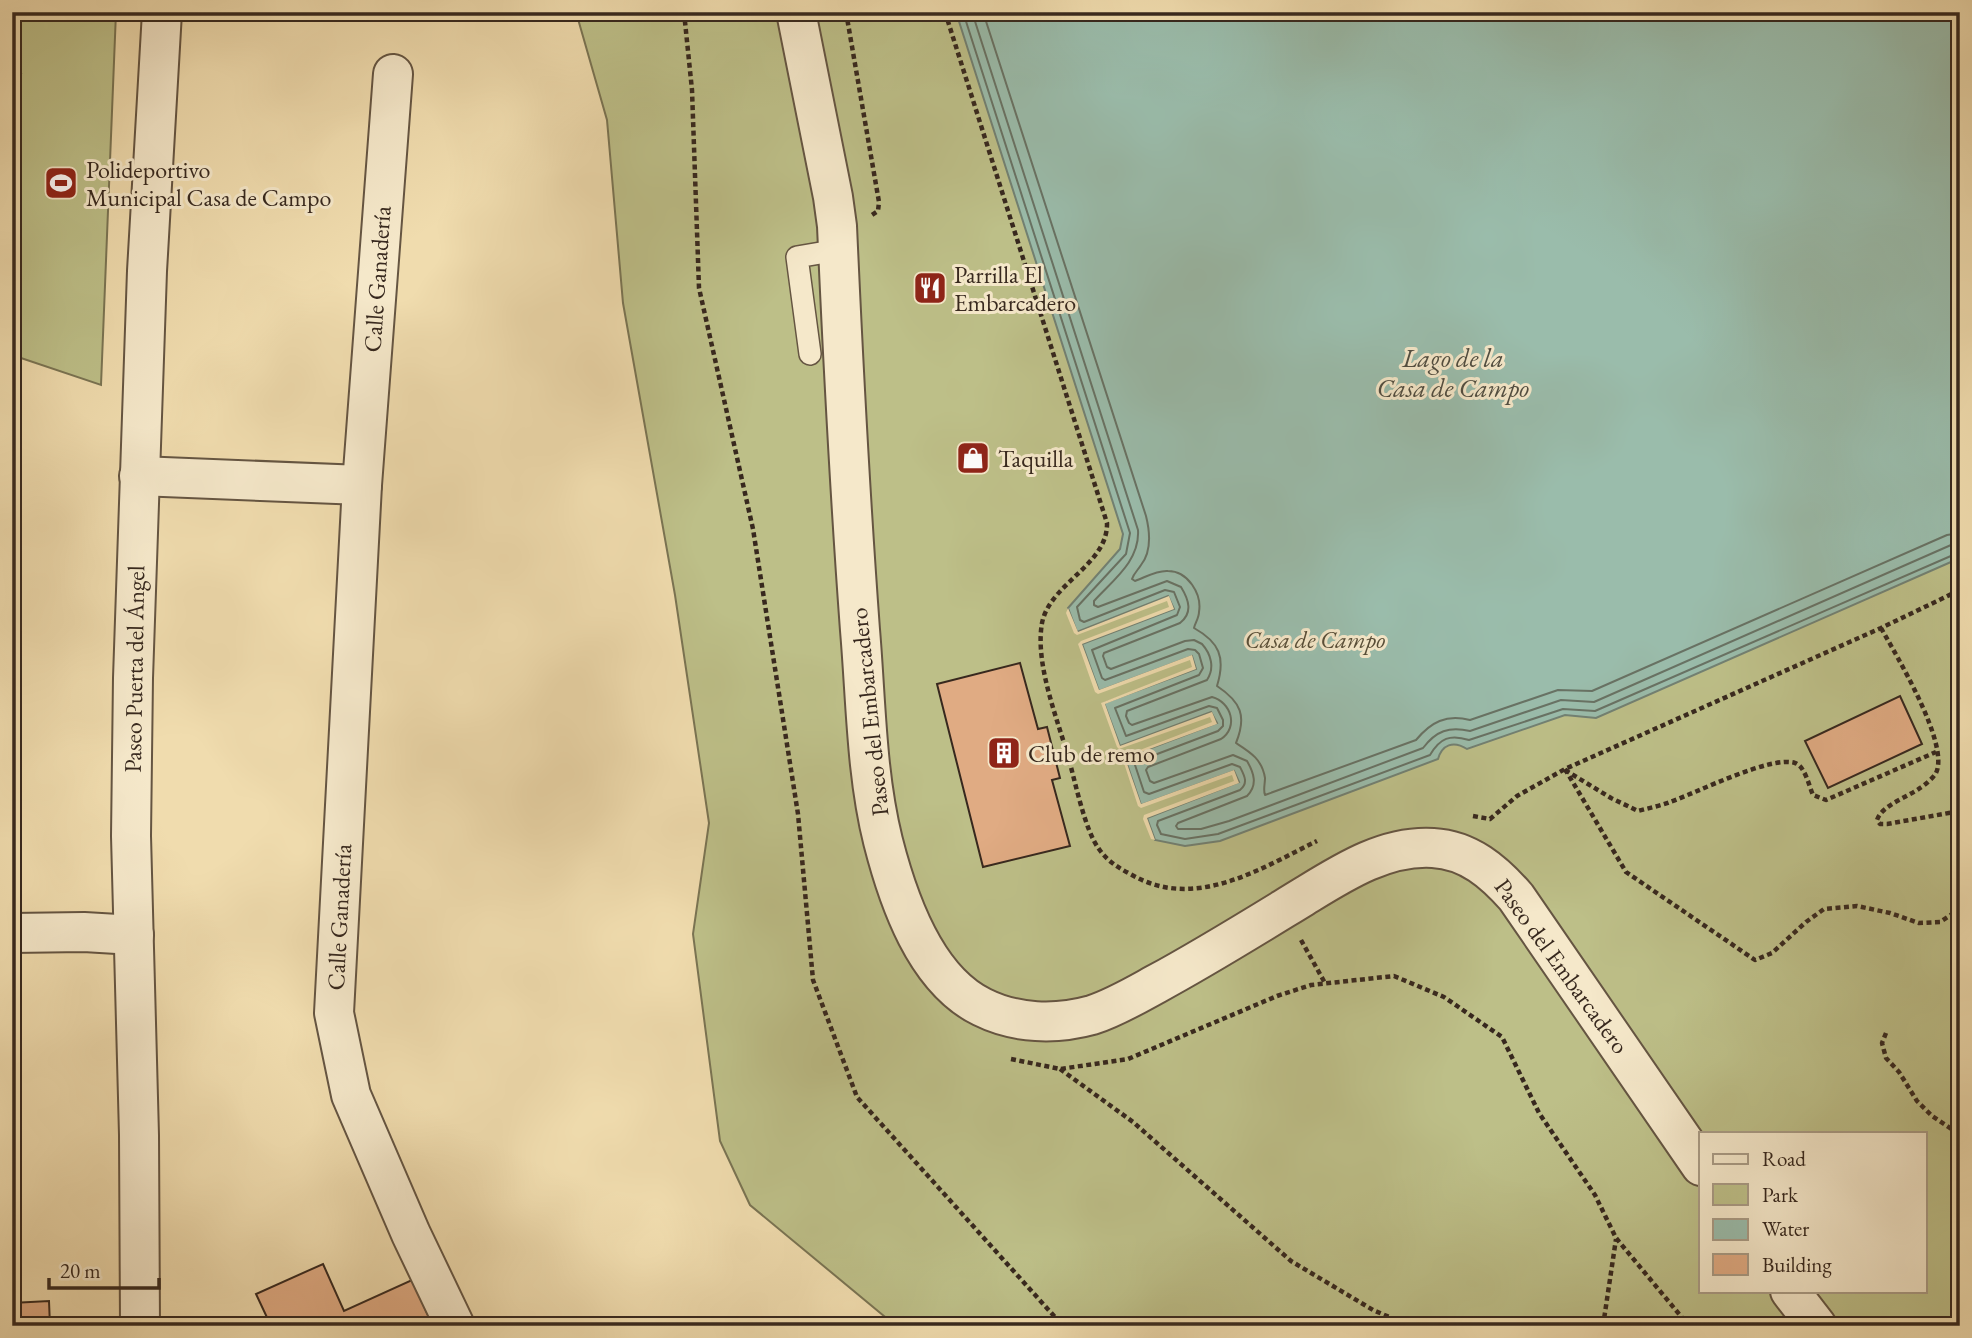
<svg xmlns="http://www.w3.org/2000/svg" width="1972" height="1338" font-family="'EB Garamond',serif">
<rect width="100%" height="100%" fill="#f0dcae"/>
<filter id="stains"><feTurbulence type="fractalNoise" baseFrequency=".00286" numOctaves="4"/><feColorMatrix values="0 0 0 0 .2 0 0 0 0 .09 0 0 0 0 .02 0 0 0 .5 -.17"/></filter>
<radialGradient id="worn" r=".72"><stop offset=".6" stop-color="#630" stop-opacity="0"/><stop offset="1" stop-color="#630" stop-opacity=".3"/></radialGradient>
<g fill="#bdbf88" stroke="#7a7453" stroke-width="2" fill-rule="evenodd">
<polygon points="12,12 116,12 101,385 12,355"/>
<path d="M 576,12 L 1960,12 L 1960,1326 L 896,1326 L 750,1205 L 720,1141 L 693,934 L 709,823 L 675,595 L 623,303 L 607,120 ZM 1701,1133 L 1925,1133 L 1925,1291 L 1701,1291 Z"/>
</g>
<path fill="#9abcab" stroke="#728173" stroke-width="2" d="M 956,12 L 1960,12 L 1960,558 L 1596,718 L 1565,715 L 1467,749 C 1453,740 1442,745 1438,759 L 1220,841 L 1185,846 L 1155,840 L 1147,818 L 1239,782 L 1234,771 L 1141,805 L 1125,758 L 1217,723 L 1211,712 L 1120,746 L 1104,703 L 1196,669 L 1192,656 L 1099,691 L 1082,644 L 1174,609 L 1168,596 L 1077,632 L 1068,608 L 1120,549 L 1123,534 Z"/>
<polygon fill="#f0dcae" points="1169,596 1174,609 1082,644 1099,690 1192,655 1196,669 1105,704 1120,746 1212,712 1217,724 1125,758 1141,804 1234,770 1239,783 1147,818 1155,840 1151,839 1143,819 1144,815 1234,781 1232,775 1141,808 1138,806 1122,757 1212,722 1210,717 1119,749 1117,747 1101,703 1192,667 1190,660 1098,694 1095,692 1078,644 1081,641 1169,607 1167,601 1077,635 1074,633 1066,613 1068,608 1078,632"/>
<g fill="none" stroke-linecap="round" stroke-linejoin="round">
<g stroke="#687264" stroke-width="2">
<path d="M 963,12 L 1130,533 L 1126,554 L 1077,607 L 1080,620 L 1084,622 L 1165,590 L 1174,592 L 1180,607 L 1177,615 L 1092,650 L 1102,678 L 1105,680 L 1188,649 L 1195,650 L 1199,654 L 1203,668 L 1199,675 L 1115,708 L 1126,736 L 1209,706 L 1217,708 L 1223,720 L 1223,726 L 1218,731 L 1136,762 L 1135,765 L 1144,792 L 1149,794 L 1232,764 L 1240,767 C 1244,775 1249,783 1240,790 L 1158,821 L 1157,825 L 1161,834 L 1185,839 L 1218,834 L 1430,755 C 1440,738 1450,734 1469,740 L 1563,709 L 1595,711 L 1960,552"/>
<path d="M 972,12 L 1138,530 C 1140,561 1113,580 1094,601 L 1094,605 L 1098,607 L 1167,581 L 1181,587 C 1189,600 1193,613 1180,623 L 1104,653 L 1103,656 L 1107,667 L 1111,669 L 1185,641 L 1194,640 L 1202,644 C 1211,654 1215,668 1207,680 L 1127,711 L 1126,716 L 1129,723 L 1132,725 L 1212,697 C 1231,702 1239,727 1221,739 L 1148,767 L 1146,770 L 1150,781 L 1154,783 L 1233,755 L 1247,761 C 1254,773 1258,785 1247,796 L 1178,823 L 1176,826 L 1178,829 L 1201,829 L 1229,821 L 1423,748 C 1436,731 1449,726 1470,731 L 1561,700 L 1594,702 L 1951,545 L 1960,543"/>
<path d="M 983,12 L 1146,516 C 1150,532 1152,551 1141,565 C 1138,570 1134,573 1132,579 L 1135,581 C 1146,577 1157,570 1168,571 C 1188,571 1202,594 1199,612 C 1199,618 1195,623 1194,628 C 1219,642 1226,657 1217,686 C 1241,702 1247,716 1236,743 C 1250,752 1262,759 1265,778 C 1265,784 1263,790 1265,795 L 1416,740 C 1431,722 1446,714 1470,720 L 1558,690 L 1592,691 L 1947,535 L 1960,533"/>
</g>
</g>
<g fill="#e0ab83" stroke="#37281e" stroke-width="2">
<polygon points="12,71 21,74 12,102"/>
<polygon points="1020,663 1038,729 1047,727 1060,778 1052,780 1070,846 983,867 937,684"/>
<polygon points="1900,696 1922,744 1828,788 1805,741"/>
<polygon points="323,1264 344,1311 412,1280 433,1326 271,1326 256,1294"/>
<polygon points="49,1301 50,1326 12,1326 12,1303"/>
</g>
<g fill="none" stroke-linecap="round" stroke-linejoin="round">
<defs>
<polyline id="lane" points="810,354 797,257 838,250"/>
<g id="street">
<path d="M 796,12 L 833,197 L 837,226 C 843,361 850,495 860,630 C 866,700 866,773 883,841 C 898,900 925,979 982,1007 C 1016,1024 1056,1025 1092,1015 C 1114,1008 1136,995 1156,984 C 1206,957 1254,927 1303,897 C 1342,873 1385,845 1433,848 C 1469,850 1494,872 1516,897 L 1701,1166"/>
<polyline points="393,74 362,485 334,1013 351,1095 411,1234 455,1326"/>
<polyline points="139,476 362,485"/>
<polyline points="12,933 84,932 134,935"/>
<polyline points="1790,1291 1817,1326"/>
<polyline points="140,1326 139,1135 131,836 133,678 147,271 162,12"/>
</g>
</defs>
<use href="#lane" stroke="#655542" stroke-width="24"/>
<use href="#street" stroke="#655542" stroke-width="42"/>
<g stroke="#37281e" stroke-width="4.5" stroke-dasharray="5 3.5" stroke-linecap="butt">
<polyline points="684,12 692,90 699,288 753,529 798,814 813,980 857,1097 1063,1326"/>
<polyline points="846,12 879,202 878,211 872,215"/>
<path d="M 945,12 L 1107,523 C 1108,565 1050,583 1042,623 C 1035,663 1056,715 1067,753 C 1075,779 1084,829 1099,849 C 1108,862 1119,868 1132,875 C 1195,911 1260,869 1317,841"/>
<path d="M 1881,628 C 1896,655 1950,744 1936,773 C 1933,778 1925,785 1920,788 C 1908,797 1882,805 1877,820 L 1880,824 L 1887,824 L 1960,811"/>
<polyline points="1565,769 1626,872 1755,960 1772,953 1806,922 1824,909 1857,906 1890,913 1919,923 1940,922 1960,909"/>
<path d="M 1565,770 L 1611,798 L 1638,811 C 1649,808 1660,806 1670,802 C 1696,793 1771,755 1795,763 C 1805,766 1809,786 1813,795 L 1826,800 L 1936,752"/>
<polyline points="1473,816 1490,819 1517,796 1565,769 1881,628 1960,590"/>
<polyline points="1301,940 1325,983"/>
<polyline points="1886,1033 1882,1043 1886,1058 1899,1072 1917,1101 1932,1116 1953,1130 1960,1140"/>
<polyline points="1011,1059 1060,1069 1128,1059 1277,996 1311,985 1394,976 1444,997 1502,1037 1539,1113 1595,1195 1616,1238 1689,1326"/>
<polyline points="1060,1069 1133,1122 1291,1261 1373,1310 1410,1326"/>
<polyline points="1603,1326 1616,1239"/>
</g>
<use href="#lane" stroke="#f5e8ca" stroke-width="21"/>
<use href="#street" stroke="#f5e8ca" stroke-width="38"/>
</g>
<defs>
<symbol id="stadium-square" viewBox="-11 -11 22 22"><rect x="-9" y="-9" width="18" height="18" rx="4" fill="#8f2418" stroke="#f5e8ca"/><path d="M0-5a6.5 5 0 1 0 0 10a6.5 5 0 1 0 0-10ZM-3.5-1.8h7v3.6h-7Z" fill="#fff"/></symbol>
<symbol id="restaurant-square" viewBox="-11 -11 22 22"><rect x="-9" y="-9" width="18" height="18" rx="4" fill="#8f2418" stroke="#f5e8ca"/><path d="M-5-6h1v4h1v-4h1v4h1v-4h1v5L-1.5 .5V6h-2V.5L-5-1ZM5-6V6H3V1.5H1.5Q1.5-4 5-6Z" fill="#fff"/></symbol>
<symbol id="shop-square" viewBox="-11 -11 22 22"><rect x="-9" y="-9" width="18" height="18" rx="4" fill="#8f2418" stroke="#f5e8ca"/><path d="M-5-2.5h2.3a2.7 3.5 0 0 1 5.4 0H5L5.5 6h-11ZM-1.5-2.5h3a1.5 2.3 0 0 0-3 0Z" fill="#fff"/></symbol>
<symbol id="building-square" viewBox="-11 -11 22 22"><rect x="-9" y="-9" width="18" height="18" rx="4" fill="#8f2418" stroke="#f5e8ca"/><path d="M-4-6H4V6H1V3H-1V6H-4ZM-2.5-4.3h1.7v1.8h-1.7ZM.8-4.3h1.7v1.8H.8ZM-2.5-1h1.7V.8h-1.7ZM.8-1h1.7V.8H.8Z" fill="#fff"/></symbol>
</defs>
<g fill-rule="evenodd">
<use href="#stadium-square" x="42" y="164" width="38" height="38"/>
<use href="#restaurant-square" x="911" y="269" width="38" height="38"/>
<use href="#shop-square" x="954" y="439" width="38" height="38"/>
<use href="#building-square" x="985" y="734" width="38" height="38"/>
</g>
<g text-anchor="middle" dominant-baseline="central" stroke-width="6" stroke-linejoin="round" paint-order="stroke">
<g font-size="24" fill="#37281e" stroke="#f5e8ca" text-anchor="start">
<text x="86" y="169">Polideportivo<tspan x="86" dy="28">Municipal Casa de Campo</tspan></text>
<text x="954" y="274">Parrilla El<tspan x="954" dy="28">Embarcadero</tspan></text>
<text x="998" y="458">Taquilla</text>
<text x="1028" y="753">Club de remo</text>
</g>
<g font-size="24" fill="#37281e" stroke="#f5e8ca">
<text transform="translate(377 279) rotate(-86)">Calle Ganadería</text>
<text transform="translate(134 669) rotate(-89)">Paseo Puerta del Ángel</text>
<text transform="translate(869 712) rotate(-96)">Paseo del Embarcadero</text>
<text transform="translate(339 917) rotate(-87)">Calle Ganadería</text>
<text transform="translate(1562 966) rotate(54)">Paseo del Embarcadero</text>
</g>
<g font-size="24" font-style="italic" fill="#584e38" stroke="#f5e8ca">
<text x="1315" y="639">Casa de Campo</text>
</g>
<g font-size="26" font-style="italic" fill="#504d41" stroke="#f5e8ca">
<text x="1453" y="358">Lago de la<tspan x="1453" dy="30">Casa de Campo</tspan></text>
</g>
</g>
<rect width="1972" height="1338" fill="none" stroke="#f0dcae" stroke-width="42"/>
<rect x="14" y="14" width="1944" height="1310" fill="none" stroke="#37281e" stroke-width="3.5"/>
<rect x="21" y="21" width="1930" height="1296" fill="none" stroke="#37281e" stroke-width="2"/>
<rect x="1699" y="1132" width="228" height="161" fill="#f5e8ca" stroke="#a99b85" stroke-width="2"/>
<rect x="1713" y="1154" width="35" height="10" fill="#f5e8ca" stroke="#a99b85" stroke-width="2"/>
<text x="1762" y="1166" font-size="21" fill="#37281e">Road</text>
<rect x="1713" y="1184" width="35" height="21" fill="#bdbf88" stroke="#a99b85" stroke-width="2"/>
<text x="1762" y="1202" font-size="21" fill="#37281e">Park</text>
<rect x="1713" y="1219" width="35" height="21" fill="#9abcab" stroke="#a99b85" stroke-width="2"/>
<text x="1762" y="1236" font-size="21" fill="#37281e">Water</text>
<rect x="1713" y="1254" width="35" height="21" fill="#e0ab83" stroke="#a99b85" stroke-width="2"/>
<text x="1762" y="1272" font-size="21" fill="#37281e">Building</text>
<path d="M49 1278v10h110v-10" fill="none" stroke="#37281e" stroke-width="3.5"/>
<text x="60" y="1278" font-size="21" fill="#37281e" stroke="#f5e8ca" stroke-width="5" paint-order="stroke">20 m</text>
<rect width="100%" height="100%" filter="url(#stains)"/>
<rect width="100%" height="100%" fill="url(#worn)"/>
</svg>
